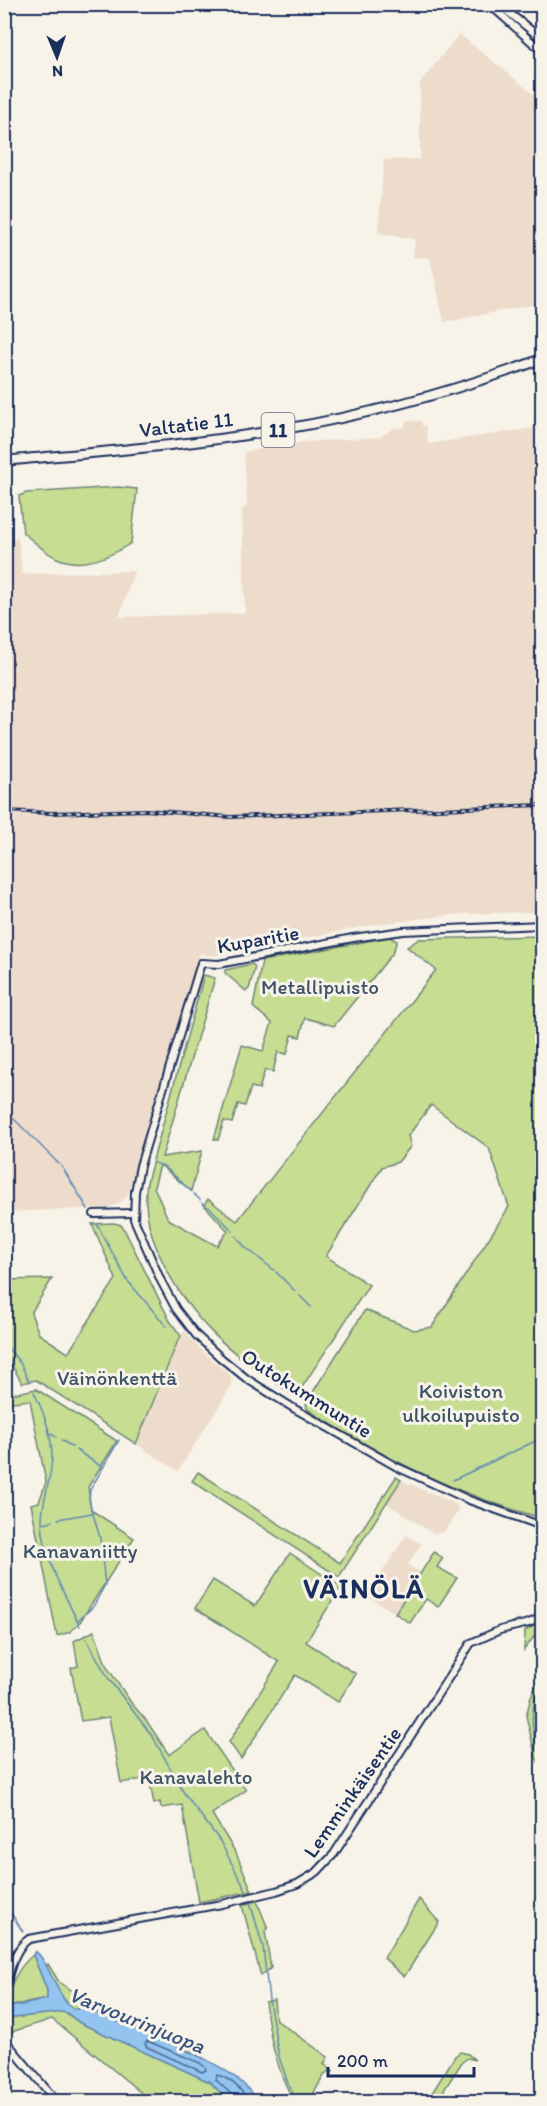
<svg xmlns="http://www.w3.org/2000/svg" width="547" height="2106" font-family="Itim,sans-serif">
<rect width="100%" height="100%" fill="#f7f3e8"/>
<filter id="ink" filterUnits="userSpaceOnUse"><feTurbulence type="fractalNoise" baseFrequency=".0167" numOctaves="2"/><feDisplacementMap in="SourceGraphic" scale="12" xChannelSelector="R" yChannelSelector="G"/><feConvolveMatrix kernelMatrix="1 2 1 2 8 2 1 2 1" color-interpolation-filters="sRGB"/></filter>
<g filter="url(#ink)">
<g fill="#eddccb">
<polygon points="459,34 542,101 542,303 444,322 430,258 413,257 415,239 378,233 384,160 420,159 420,83"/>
<polygon points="405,421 422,421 422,426 426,426 428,444 534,428 542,550 542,912 460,914 378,924 212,956 200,953 127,1197 118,1204 107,1208 5,1212 5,539 18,538 22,574 134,571 119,617 245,613 242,510 247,505 244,452 303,442 380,437 394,428 405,427"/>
<polygon points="184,1331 200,1349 230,1375 232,1385 178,1471 136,1444 176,1343"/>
<polygon points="401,1480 456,1504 458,1511 444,1532 434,1534 386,1503"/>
<polygon points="406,1535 421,1544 408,1565 421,1573 395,1613 367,1596"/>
</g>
<g fill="#c6dd92" stroke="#708678" stroke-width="1.5">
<path d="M 118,487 L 137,489 L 131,543 C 110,557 82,569 57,558 C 45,553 34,541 23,533 L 19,496 L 26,493 Z"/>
<path d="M 542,936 L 542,1518 C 459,1496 379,1456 307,1409 L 306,1403 L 365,1310 L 414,1330 L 432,1327 L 509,1207 L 489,1148 L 431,1105 L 408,1136 L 411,1146 L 398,1162 L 382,1167 L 326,1256 L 369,1285 L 297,1395 L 290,1393 C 229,1351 190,1323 159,1254 C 149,1231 143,1207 147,1182 L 204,975 L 215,978 L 162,1157 L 202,1151 L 191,1191 L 160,1165 L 154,1187 L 168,1219 L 217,1246 L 228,1231 L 204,1205 L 208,1199 L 237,1221 L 436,970 L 407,947 L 419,939 Z"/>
<polygon points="389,937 397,941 392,954 334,1026 305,1018 300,1037 292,1035 287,1054 278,1052 273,1072 265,1070 259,1089 251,1087 245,1106 238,1104 232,1123 224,1121 218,1140 214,1139 242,1045 263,1051 272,1023 253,1007 262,961"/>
<polygon points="252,964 255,967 249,989 246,991 225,973 225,970"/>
<polygon points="114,1223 121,1225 125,1231 170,1321 181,1336 177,1343 136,1444 36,1380 22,1383 9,1360 5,1360 5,1280 52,1279 31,1313 39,1334 68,1353 116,1279 92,1224"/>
<polygon points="36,1389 117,1441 88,1487 91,1510 134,1538 80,1622 70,1632 57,1636 31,1504 39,1502 46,1482 30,1400 5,1403 7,1395"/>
<polygon points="198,1472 340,1563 396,1477 401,1480 339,1577 192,1481"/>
<polygon points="434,1552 443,1558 437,1567 457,1578 438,1607 426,1599 410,1623 395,1613"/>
<polygon points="290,1553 341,1587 306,1642 356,1674 338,1702 295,1675 241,1759 229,1742 279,1662 195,1608 213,1580 255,1606"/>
<polygon points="542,1621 542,1626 524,1650 525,1631"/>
<polygon points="94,1631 107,1667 132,1704 146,1720 169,1755 205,1730 246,1790 212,1814 236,1853 252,1891 199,1902 182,1805 161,1808 160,1802 154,1804 149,1778 121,1783 109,1717 81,1721 71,1668 78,1666 74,1641"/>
<polygon points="542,1672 542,1768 536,1758 526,1716 531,1697"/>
<polygon points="419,1899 439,1922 404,1977 384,1958"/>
<polygon points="257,1901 268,1929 265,1931 271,1968 261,1976 242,1905"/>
<path d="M 33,1955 L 47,1990 L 47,1999 L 7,2007 C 8,1987 18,1967 33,1955 Z"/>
<path d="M 48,1964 L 59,1982 L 79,1996 L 196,2051 L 203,2057 L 109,2019 L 86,2007 C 82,2007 79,2009 76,2009 C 67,2009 48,1974 46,1965 Z"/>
<path d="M 274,2000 L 276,2020 L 328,2057 L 324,2064 L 334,2072 L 329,2071 L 325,2074 L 309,2101 L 294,2101 C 276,2070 270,2037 265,2002 Z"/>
<polygon points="62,2012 66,2013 80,2023 210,2082 229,2101 151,2101 52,2019 5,2034 5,2019"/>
<polygon points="460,2052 468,2054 475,2060 468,2058 462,2062 437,2101 427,2101 455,2056"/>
</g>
<path fill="#93c4ef" stroke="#6388b5" stroke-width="1.5" d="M 35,1951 C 48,1958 61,2009 76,2009 C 79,2009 82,2007 85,2007 C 122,2028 244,2062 255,2101 L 229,2101 L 210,2082 L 80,2023 L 67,2013 L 62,2012 L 5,2019 L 5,2007 L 23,2005 L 47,1999 L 47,1990 L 33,1955 Z"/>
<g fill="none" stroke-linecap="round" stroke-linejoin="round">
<g stroke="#4b6b98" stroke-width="1.5">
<polygon points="147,2041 200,2063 205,2067 206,2070 202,2072 147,2047 145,2044"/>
<path d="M 233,2102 L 232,2095 L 216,2080 L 217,2075 C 230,2078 243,2090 248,2102"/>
</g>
<g stroke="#6388b5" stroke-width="1.5">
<polyline points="4,1109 62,1167 88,1209"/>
<polyline points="154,1163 164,1166 191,1191"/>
<polyline points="194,1194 200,1200"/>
<polyline points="202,1203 211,1209 233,1231"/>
<polyline points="97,1224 127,1280 166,1326"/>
<polyline points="236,1236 245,1247 274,1270"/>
<polyline points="276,1272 295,1291"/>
<polyline points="300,1296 311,1307"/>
<polyline points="4,1343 21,1364 29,1382"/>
<path d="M 34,1392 C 45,1415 55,1441 51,1468 C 49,1484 43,1501 42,1518 C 41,1553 65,1596 80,1626"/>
<polyline points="49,1432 56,1437"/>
<polyline points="61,1440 72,1447"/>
<polyline points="76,1450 102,1467"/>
<polyline points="453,1480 542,1438"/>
<polyline points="58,1519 92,1513"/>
<polyline points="43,1523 53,1521"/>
<polyline points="78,1620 93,1607 105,1585 100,1538 89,1500 90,1490 119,1440"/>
<polyline points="86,1638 108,1678 153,1737 184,1793 220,1841 246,1891"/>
<polyline points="539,1644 542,1653"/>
<path d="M 542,1680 C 530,1707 528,1729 542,1756"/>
<polyline points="4,1902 23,1932"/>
<polyline points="250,1902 263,1947 269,2000 279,2057 289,2086 298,2102"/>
</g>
<defs>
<g id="secondary">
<polyline points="489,4 542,51"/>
<polyline points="498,4 542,39"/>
<polyline points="542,925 403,931 353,938 219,964 201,963 140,1166 135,1192 134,1219 161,1281 176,1309 196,1335 221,1358 247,1379 295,1409 397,1467 469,1500 542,1526"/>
<polyline points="94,1214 133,1213"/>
<path d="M 4,1990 C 10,1973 13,1949 29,1939 L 222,1904 L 276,1891 L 297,1884 L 317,1872 L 334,1854 L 471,1643 L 500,1630 L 529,1623 L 542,1617"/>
<polyline points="4,2039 57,2102"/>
</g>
<path id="highway" d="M 4,461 C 98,452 192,445 284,429 C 373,414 458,390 542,359"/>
</defs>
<use href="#secondary" stroke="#1b2f5e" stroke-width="10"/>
<use href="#highway" stroke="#1b2f5e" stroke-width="12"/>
<use href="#secondary" stroke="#f7f3e8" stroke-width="6"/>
<use href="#highway" stroke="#f7f3e8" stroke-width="8"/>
<defs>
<polyline id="rail" points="4,811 52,813 146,810 230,817 542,805"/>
</defs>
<use href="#rail" stroke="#1b2f5e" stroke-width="4"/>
<use href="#rail" stroke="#f7f3e8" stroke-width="1.5" stroke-dasharray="4.5" stroke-linecap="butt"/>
</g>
</g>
<g text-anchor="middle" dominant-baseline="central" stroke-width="6" stroke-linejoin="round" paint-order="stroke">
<rect fill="#f7f3e8" stroke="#5d6a87" stroke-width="1.5" x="261.5" y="413" width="33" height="34" rx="4.5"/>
<g font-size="20" font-weight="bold" fill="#1b2f5e">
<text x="278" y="430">11</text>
</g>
<g font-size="21" fill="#1b2f5e" stroke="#f7f3e8">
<text transform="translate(186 424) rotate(-7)">Valtatie 11</text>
<text transform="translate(258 939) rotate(-10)">Kuparitie</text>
<text transform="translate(307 1393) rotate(32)">Outokummuntie</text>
<text transform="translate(352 1792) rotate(-55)">Lemminkäisentie</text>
</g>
<g font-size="21" fill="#3d5268" stroke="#f7f3e8">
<text x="320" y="986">Metallipuisto</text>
<text x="117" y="1377">Väinönkenttä</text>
<text x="461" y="1390">Koiviston<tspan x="461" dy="24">ulkoilupuisto</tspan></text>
<text x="80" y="1550">Kanavaniitty</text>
<text x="196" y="1776">Kanavalehto</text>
</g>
<g font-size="22" font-style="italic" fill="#395482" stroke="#f7f3e8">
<text transform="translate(137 2020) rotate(22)">Varvourinjuopa</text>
</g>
<g font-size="27" font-weight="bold" letter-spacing="1.5" fill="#1b2f5e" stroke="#f7f3e8">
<text x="364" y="1588">VÄINÖLÄ</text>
</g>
</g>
<rect width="547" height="2106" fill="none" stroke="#f7f3e8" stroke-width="24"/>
<rect x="12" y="12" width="523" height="2082" fill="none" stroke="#1b2f5e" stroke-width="2" filter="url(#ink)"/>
<g transform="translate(57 57) rotate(178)" stroke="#f7f3e8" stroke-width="4.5" paint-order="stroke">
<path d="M0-4.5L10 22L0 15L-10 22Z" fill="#1b2f5e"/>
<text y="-9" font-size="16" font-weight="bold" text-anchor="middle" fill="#1b2f5e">N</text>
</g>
<path d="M328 2067v9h146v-9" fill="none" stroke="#1b2f5e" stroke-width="3"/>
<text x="337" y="2067" font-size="18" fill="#1b2f5e" stroke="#f7f3e8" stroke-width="4.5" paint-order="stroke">200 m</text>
</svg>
